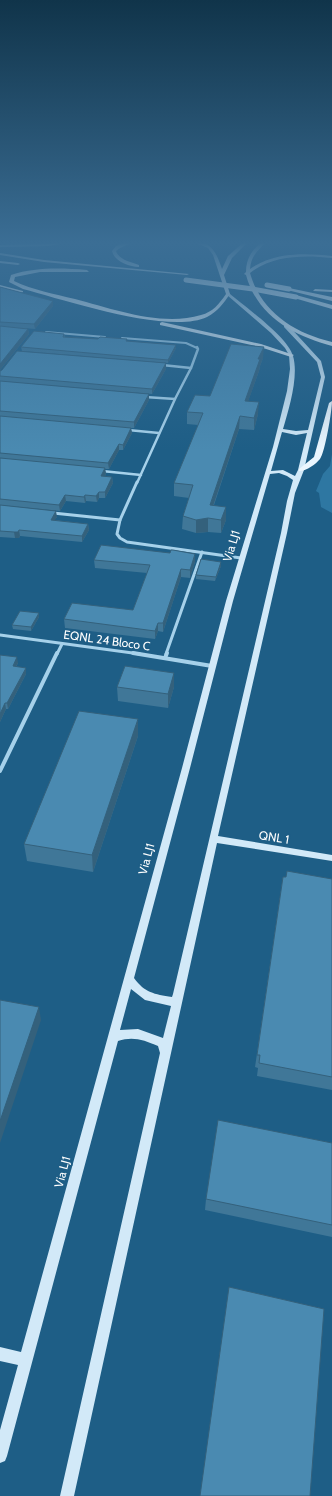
<svg xmlns="http://www.w3.org/2000/svg" width="332" height="1496" font-family="Cabin,sans-serif">
<rect width="100%" height="100%" fill="#1e5e86"/>
<polygon fill="#2e77a2" points="332,454 332,513 321,507 319,493 316,491 323,474 330,466"/>
<g fill="none" stroke-linecap="round" stroke-linejoin="round">
<g stroke="#a6d1ea" stroke-width="2">
<polyline points="46,332 105,337"/>
<polyline points="122,338 186,343 197,348"/>
</g>
<g stroke="#a6d1ea" stroke-width="2.5">
<polyline points="162,365 191,368"/>
<polyline points="145,397 175,399"/>
<polyline points="128,430 159,433"/>
<polyline points="102,471 141,475"/>
<polyline points="137,483 175,399 191,368 198,349 197,347"/>
</g>
<g stroke="#a6d1ea" stroke-width="3">
<polyline points="137,482 120,520 117,534 120,538 127,542 241,558"/>
<polyline points="53,513 120,520"/>
<polyline points="0,635 140,654"/>
<polyline points="57,654 62,644"/>
<polyline points="166,654 202,552"/>
</g>
<g stroke="#a6d1ea" stroke-width="4">
<polyline points="133,653 212,666"/>
<polyline points="165,658 167,653"/>
<polyline points="0,771 57,653"/>
</g>
<path fill="#d2e9f8" fill-rule="evenodd" d="M 227,293 L 229,293 C 245,307 288,337 293,356 C 299,376 289,409 283,429 L 296,431 L 308,430 L 321,377 L 317,362 L 284,327 L 284,325 L 288,325 L 321,361 L 325,377 L 304,470 L 295,493 L 287,533 L 218,836 L 332,855 L 332,861 L 217,843 L 74,1496 L 60,1496 L 160,1053 L 158,1046 C 144,1040 133,1036 118,1041 L 7,1456 L 5,1461 L 0,1463 L 0,1430 L 18,1365 L 0,1361 L 0,1347 L 21,1352 L 182,768 L 226,601 L 273,447 L 287,391 L 290,369 L 289,355 L 285,348 L 271,333 L 227,295 ZM 282,432 L 296,435 L 307,433 L 298,470 L 295,476 L 283,470 L 271,471 ZM 279,473 L 287,476 L 293,480 L 287,501 L 281,533 L 173,994 L 172,997 C 154,994 145,993 134,978 L 190,768 L 233,601 L 270,474 ZM 131,989 L 145,1000 L 171,1006 L 163,1038 L 138,1029 L 120,1030 Z"/>
<g fill="#ebf6fe" fill-rule="evenodd">
<polygon points="67,241 77,241 48,246 0,247 0,245 48,244"/>
<path d="M 130,241 L 136,241 L 120,248 L 116,251 C 119,260 131,262 139,265 L 139,267 C 129,267 114,261 112,251 L 116,246 Z"/>
<path d="M 191,241 C 212,241 216,252 222,269 L 228,256 L 245,241 L 249,241 L 232,258 L 224,275 L 230,294 C 223,304 218,311 207,317 C 169,335 65,300 23,289 L 9,282 L 11,275 C 36,267 61,268 87,270 L 89,272 L 40,272 L 15,277 L 14,281 C 33,290 54,294 75,299 C 113,309 162,327 201,315 C 213,312 219,304 226,294 L 213,255 L 208,248 Z"/>
<path d="M 263,241 L 267,241 C 259,250 251,255 250,269 C 274,252 305,253 332,256 L 332,258 C 304,255 273,255 250,273 C 261,312 294,333 332,342 L 332,346 C 294,336 257,316 246,275 L 244,274 L 246,272 C 246,258 252,250 263,241 Z"/>
<polygon points="0,253 44,260 189,274 187,275 44,262 0,255"/>
<polygon points="0,261 18,263 20,264 18,265 0,263"/>
<polygon points="0,285 23,291 23,292 21,293 0,288"/>
<polygon points="289,288 332,297 332,301 287,290"/>
<polygon points="315,289 332,290 332,292 313,291"/>
<polygon points="296,295 332,305 332,309 294,298 294,296"/>
<polygon points="162,322 261,344 294,355 291,357 260,347 160,325 160,323"/>
<path d="M 332,401 C 332,411 325,452 320,459 C 316,464 305,472 299,471 L 299,469 L 314,457 L 329,403 Z"/>
</g>
<g stroke="#ebf6fe" stroke-width="5">
<polyline points="186,280 253,289 296,297"/>
<polyline points="267,285 289,289"/>
</g>
</g>
<g fill="#407798">
<polygon points="0,287 53,301 53,306 35,329 24,328 28,329 29,334 0,370"/>
<polygon points="64,334 65,337 98,339 127,339 127,341 176,348 168,363 22,351 21,347"/>
<polygon points="263,358 260,366 259,371 248,401 258,414 254,430 239,429 214,505 226,520 221,533 208,532 196,533 182,529 183,516 189,498 174,496 174,483 198,425 187,424 187,412"/>
<polygon points="166,369 152,394 0,381 0,371"/>
<polygon points="0,381 149,400 134,428 131,428 132,433 123,450 119,450 109,469 105,469 106,474 105,476 112,477 113,483 105,498 99,498 97,502 86,501 85,503 66,501 60,511 0,505 57,517 54,520 88,524 89,530 82,542 20,536 19,538 15,538 0,537"/>
<polygon points="170,553 195,554 195,562 190,578 181,577 163,632 158,631 155,639 65,628 64,619 133,610 147,573 95,568 94,560"/>
<polygon points="221,566 215,581 196,579 196,575"/>
<polygon points="39,613 39,617 31,631 13,629 12,625"/>
<polygon points="0,655 18,663 16,667 26,668 26,674 8,709 6,709 0,722"/>
<polygon points="117,687 174,687 168,708 118,701"/>
<polygon points="138,719 138,736 93,872 27,861 24,844"/>
<polygon points="283,877 332,879 332,1090 257,1076 258,1068 255,1067"/>
<polygon points="332,1143 332,1237 205,1210 206,1199"/>
</g>
<g fill="#34617c">
<polygon points="53,301 53,306 35,329 34,324"/>
<polygon points="28,329 29,334 0,370 0,364"/>
<polygon points="176,345 176,348 168,363 168,360"/>
<polygon points="264,347 263,358 260,366 259,371 244,413 245,401 258,359"/>
<polygon points="166,363 166,369 152,394 152,389"/>
<polygon points="149,394 149,400 134,428 134,422"/>
<polygon points="259,402 258,414 254,430 254,418"/>
<polygon points="240,416 239,429 209,518 210,505"/>
<polygon points="131,428 132,433 123,450 123,445"/>
<polygon points="119,444 119,450 109,469 108,463"/>
<polygon points="105,468 106,474 102,482 101,476"/>
<polygon points="112,477 113,483 105,498 105,492"/>
<polygon points="99,492 99,498 97,502 96,496"/>
<polygon points="65,495 66,501 60,511 59,505"/>
<polygon points="85,495 86,501 85,503 84,497"/>
<polygon points="226,507 226,520 221,533 221,520"/>
<polygon points="56,511 57,517 51,526 51,520"/>
<polygon points="208,518 208,532 196,533 196,520"/>
<polygon points="88,524 89,530 82,542 82,536"/>
<polygon points="19,530 20,536 19,538 15,538 14,532"/>
<polygon points="195,554 195,562 190,578 190,570"/>
<polygon points="221,562 221,566 215,581 216,577"/>
<polygon points="181,569 181,577 163,632 163,623"/>
<polygon points="39,613 39,617 31,631 31,627"/>
<polygon points="158,623 158,631 155,639 155,631"/>
<polygon points="17,657 18,663 13,672 13,666"/>
<polygon points="26,668 26,674 8,709 7,703"/>
<polygon points="174,673 174,687 168,708 168,694"/>
<polygon points="5,703 6,709 0,722 0,714"/>
<polygon points="138,719 138,736 93,872 92,855"/>
<polygon points="39,1007 41,1020 0,1143 0,1121"/>
</g>
<g fill="#4a8ab1" stroke="#34617c">
<polygon points="0,287 53,301 34,324 0,322"/>
<polygon points="0,326 28,329 0,364"/>
<polygon points="34,331 64,334 63,337 98,339 100,337 127,339 126,341 176,345 168,360 21,347"/>
<polygon points="231,344 264,347 258,359 260,359 245,401 259,402 254,418 240,416 210,505 226,507 221,520 208,518 196,520 183,516 193,485 174,483 203,413 187,412 195,395 210,396"/>
<polygon points="17,351 166,363 152,389 0,376 0,371 2,370"/>
<polygon points="0,381 149,394 134,422 0,411"/>
<polygon points="0,416 131,428 123,445 119,444 108,463 0,453"/>
<polygon points="0,458 105,468 101,476 112,477 105,492 99,492 96,496 85,495 84,497 65,495 59,505 0,499"/>
<polygon points="0,505 56,511 51,520 88,524 82,536 19,530 18,532 14,532 0,531"/>
<polygon points="101,545 170,553 171,550 173,550 195,554 190,570 181,569 163,623 158,623 155,631 64,619 72,603 133,610 150,565 94,560"/>
<polygon points="201,559 221,562 216,577 196,575"/>
<polygon points="20,611 39,613 31,627 12,625"/>
<polygon points="0,655 17,657 13,666 26,668 7,703 5,703 0,714"/>
<polygon points="125,666 174,673 168,694 117,687"/>
<polygon points="79,711 138,719 92,855 24,844"/>
<polygon points="287,871 332,879 332,1077 259,1063 260,1055 257,1055 283,877 286,877"/>
<polygon points="0,1000 39,1007 0,1121"/>
<polygon points="218,1120 332,1143 332,1225 206,1199"/>
<polygon points="229,1287 324,1309 310,1496 200,1496"/>
</g>
<linearGradient id="sky" x2="0" y2="1"><stop stop-color="#10344a"/><stop offset="0.54" stop-color="#3b6e95"/><stop offset="1" stop-color="#3b6e95" stop-opacity="0"/></linearGradient>
<rect width="332" height="450" fill="url(#sky)"/>
<g text-anchor="middle" dominant-baseline="central" stroke-width="3.5" stroke-linejoin="round" paint-order="stroke">
<g font-size="12" fill="#fff" stroke="#1e5e86">
<text transform="translate(231 546) rotate(-73)">Via LJ1</text>
<text transform="translate(107 640) rotate(8)">EQNL 24 Bloco C</text>
<text transform="translate(274 837) rotate(9)">QNL 1</text>
<text transform="translate(146 859) rotate(-75)">Via LJ1</text>
<text transform="translate(62 1172) rotate(-75)">Via LJ1</text>
</g>
</g>
</svg>
